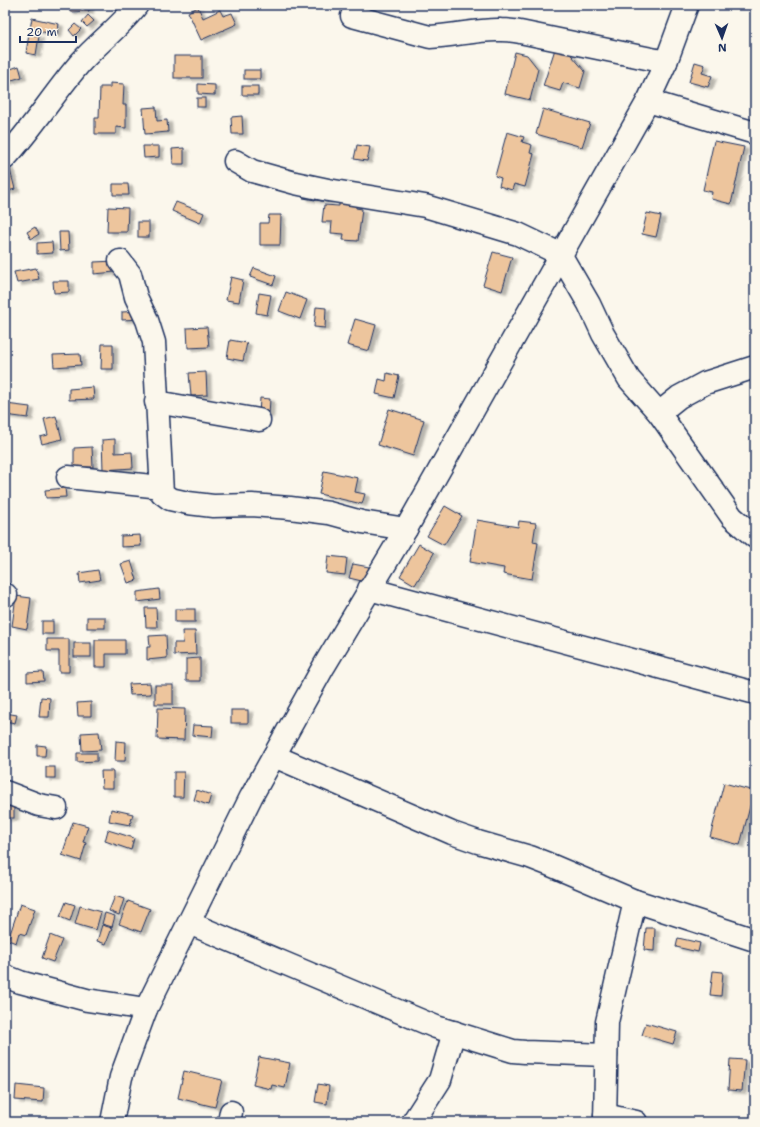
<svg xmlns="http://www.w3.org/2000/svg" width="760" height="1127" font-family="'Shantell Sans',sans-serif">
<defs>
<filter id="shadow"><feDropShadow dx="4.5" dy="2.5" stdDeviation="1" flood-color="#0004"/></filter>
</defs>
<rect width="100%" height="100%" fill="#fbf7ec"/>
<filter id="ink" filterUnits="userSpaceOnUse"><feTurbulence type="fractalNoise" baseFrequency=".025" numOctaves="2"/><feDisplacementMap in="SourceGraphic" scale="8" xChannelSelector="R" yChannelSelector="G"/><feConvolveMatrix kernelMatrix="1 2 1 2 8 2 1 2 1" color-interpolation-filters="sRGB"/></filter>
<g filter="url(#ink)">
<g fill="#edc59d" stroke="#1b2f5e" filter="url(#shadow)">
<polygon points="69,5 89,5 89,11 70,12"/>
<polygon points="198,7 203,18 220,10 223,16 232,13 237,24 201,40 188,12"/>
<polygon points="88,15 94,21 87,27 82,22"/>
<polygon points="32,18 59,24 57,35 30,29"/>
<polygon points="75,24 81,29 74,36 69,30"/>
<polygon points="29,34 39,36 36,55 26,53"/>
<polygon points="556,46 566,49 585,71 580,88 563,83 560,91 543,86"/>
<polygon points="515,52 527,55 538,69 530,100 505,94"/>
<rect x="174" y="56" width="28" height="22"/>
<polygon points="695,62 705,65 702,73 712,76 708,87 689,82"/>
<polygon points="19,66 22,77 5,82 5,71"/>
<rect x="244" y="70" width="16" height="9"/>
<polygon points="110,83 124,84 123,105 126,105 126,128 116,127 116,134 95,134 95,118 99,118 100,87 110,87"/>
<polygon points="198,84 215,85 215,95 198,94"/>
<rect x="242" y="86" width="16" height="9"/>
<rect x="197" y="98" width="8" height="9"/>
<polygon points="156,107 157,121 167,120 168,132 145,134 143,108"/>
<polygon points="543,109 590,123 582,147 536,134"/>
<polygon points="242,116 243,134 232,134 231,117"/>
<polygon points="507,132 524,137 522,142 532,145 530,153 534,154 525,187 514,184 512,190 499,186 501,178 495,176"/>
<polygon points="714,141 744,147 731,204 711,199 712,192 703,190"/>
<polygon points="357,145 370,147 367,161 354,159"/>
<polygon points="143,146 159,146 159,157 144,158"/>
<polygon points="184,148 184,164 173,164 172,149"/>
<polygon points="9,166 15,189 5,192 5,167"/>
<polygon points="113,184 128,184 129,195 113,195"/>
<polygon points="304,190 330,194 328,202 303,198"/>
<polygon points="339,200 356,202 356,208 362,209 358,241 343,240 344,234 331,233 332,222 322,222 324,205 339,206"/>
<polygon points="176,202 204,213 200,223 172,211"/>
<polygon points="108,207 128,208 127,232 107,232"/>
<polygon points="647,213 661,216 656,237 642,234"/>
<polygon points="269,215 281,215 280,245 260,245 260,223 268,223"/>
<rect x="138" y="222" width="11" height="15"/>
<polygon points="35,227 39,234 31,239 27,232"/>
<polygon points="59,232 68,232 69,250 60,251"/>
<polygon points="52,242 53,253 37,254 37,243"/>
<polygon points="493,252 512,257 502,291 483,285"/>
<polygon points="115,261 115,272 94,274 94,262"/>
<polygon points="36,268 39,279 17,283 14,272"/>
<polygon points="254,268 276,276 273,285 250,277"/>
<polygon points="231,277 243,280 239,302 226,300"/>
<polygon points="53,281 69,281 69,292 54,293"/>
<polygon points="286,292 307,300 300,319 279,311"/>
<polygon points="259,293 271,295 267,315 256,313"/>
<polygon points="316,307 326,308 325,328 314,327"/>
<polygon points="140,311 141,319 122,320 122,312"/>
<polygon points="355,319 376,325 369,351 347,345"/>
<polygon points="207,327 209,347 188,348 187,328"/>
<polygon points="230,340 247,343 243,361 227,358"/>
<polygon points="102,344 113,344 113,369 101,369"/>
<polygon points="80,354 81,365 54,367 53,355"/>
<polygon points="206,372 207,395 191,396 189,373"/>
<polygon points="387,373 399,376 394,398 376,394 379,379 386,381"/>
<polygon points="93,387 94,399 69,400 69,389"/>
<polygon points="260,398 270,399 269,415 259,415"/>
<polygon points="6,404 30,407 28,418 5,415"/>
<polygon points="389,409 424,420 413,456 378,445"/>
<polygon points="56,416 62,439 42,444 40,437 48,435 44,419"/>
<polygon points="115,439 115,453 132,452 133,468 103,470 102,440"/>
<polygon points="92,447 93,467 74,467 74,448"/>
<polygon points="324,471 358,478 355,492 365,494 362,504 319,494"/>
<polygon points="65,488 66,497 46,498 45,490"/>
<polygon points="445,506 462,516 444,545 427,536"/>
<polygon points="477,520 518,527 519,521 536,523 533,542 538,543 532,579 503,574 504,568 470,562"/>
<polygon points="140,535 141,546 121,547 121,536"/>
<polygon points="419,544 434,553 415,585 400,576"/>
<polygon points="328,556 347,558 345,575 326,573"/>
<polygon points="131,561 137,580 128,583 121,564"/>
<polygon points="353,564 369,567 366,582 349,578"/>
<polygon points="98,570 100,580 80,583 79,573"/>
<polygon points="159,589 160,599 137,602 137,592"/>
<polygon points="16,596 31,598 27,629 12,626"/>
<polygon points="145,608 156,608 157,627 146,627"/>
<rect x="175" y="609" width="20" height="13"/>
<rect x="87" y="617" width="18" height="11"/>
<rect x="42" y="621" width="11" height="13"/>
<polygon points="182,631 195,631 196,654 174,655 174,643 183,643"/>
<polygon points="166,635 167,658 147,660 147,647 150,647 149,636"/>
<polygon points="47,639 69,639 69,672 59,672 59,651 47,651"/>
<polygon points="95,640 125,640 125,654 106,654 106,667 95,667"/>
<rect x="74" y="643" width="17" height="14"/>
<polygon points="200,658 200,681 186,681 186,659"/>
<polygon points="43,672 44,681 27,682 27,673"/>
<polygon points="150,683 151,694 130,695 129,684"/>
<rect x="155" y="685" width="18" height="19"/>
<polygon points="41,697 50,698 49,717 39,717"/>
<polygon points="91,702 91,716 78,716 77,703"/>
<polygon points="158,708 185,709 184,740 157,739"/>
<rect x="231" y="710" width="17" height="13"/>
<polygon points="5,713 17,715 15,723 5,721"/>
<polygon points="193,725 213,726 212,737 192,735"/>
<polygon points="99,732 101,750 82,751 81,733"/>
<polygon points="116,741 126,742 125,761 115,761"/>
<polygon points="37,745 46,746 45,756 37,756"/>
<polygon points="77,753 97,753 97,761 77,762"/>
<rect x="46" y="767" width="9" height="11"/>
<polygon points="101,771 113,771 113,788 102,788"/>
<polygon points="174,772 184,772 183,797 174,797"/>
<polygon points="724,783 754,791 740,845 710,837"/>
<polygon points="197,790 211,795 208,805 194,800"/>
<rect x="5" y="801" width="9" height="17"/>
<polygon points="111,809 133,814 130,825 109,821"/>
<polygon points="73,822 88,826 83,842 86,843 81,861 62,855"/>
<polygon points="108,830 134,838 131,850 105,841"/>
<polygon points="115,896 124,899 119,915 109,911"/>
<polygon points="128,901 150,909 141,932 119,924"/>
<polygon points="66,902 75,905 70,921 60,917"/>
<polygon points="20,904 35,909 26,935 19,933 16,943 8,940"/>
<polygon points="80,906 101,912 96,930 75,924"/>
<polygon points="105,913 115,916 112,927 102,924"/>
<polygon points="102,925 112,928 106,944 97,941"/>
<polygon points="646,928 655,928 654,951 644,950"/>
<polygon points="50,935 62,940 53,962 42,958"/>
<polygon points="678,938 700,943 698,952 676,947"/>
<polygon points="713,971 723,972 721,996 710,995"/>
<polygon points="646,1023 677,1032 673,1044 642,1035"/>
<polygon points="259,1057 290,1063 285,1088 272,1085 271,1089 253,1085"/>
<polygon points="730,1059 745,1060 742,1091 728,1090"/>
<polygon points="184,1071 222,1080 215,1107 178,1098"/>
<polygon points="318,1084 329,1086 327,1104 315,1102"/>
<polygon points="16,1085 44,1088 43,1102 15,1100"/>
</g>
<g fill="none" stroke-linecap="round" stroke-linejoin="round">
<defs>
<g id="minor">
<path d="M 352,16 L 430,37 C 454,36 478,29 501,30 C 508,30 514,31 520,32 L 666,62"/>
<polyline points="648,101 755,133"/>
<path d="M 5,158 C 33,128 54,93 81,62 C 99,42 121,26 137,5"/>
<polyline points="235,161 252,171 295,183 328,190 425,206 518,234 560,254 589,304 603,334 629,379 659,413 732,517 755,537"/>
<polyline points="120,261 130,274 136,297 147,320 154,342 162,493 170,499 188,503 213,506 252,505 290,508 329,513 362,522 406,529"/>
<polyline points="156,402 259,420"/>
<polyline points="659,413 679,397 705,383 755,367"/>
<polyline points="68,477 161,487"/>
<polyline points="369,589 755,693"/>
<polyline points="5,595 6,595"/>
<polyline points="274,756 452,833 478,842 530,857 548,864 635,901 755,940"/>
<polyline points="5,792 39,805 56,808"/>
<polyline points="189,923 436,1027 513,1051 525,1052 606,1055"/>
<polyline points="5,976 20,982 87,1000 146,1009"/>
<polyline points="605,1115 636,1122"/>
<polyline points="112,1122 121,1077 146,1009 251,797 324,666 406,529 648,101 666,62 687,5"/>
<polyline points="229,1122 231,1112"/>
<polyline points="413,1122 440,1080 454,1032"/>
<polyline points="605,1122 607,1022 635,901"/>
</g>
</defs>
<use href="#minor" stroke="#1b2f5e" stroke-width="25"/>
<use href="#minor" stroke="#fbf7ec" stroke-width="22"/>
</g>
</g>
<rect width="760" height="1127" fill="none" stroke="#fbf7ec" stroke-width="20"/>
<rect x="10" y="10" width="740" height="1107" fill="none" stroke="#1b2f5e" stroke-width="1.5" filter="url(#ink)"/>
<g transform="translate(722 38) rotate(178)" stroke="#fbf7ec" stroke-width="3" paint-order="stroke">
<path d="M0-3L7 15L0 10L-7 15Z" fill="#1b2f5e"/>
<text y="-6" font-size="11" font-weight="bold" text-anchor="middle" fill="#1b2f5e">N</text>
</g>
<path d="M20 36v6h56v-6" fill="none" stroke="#1b2f5e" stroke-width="2"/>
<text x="26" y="36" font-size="12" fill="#1b2f5e" stroke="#fbf7ec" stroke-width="3" paint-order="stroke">20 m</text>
</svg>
